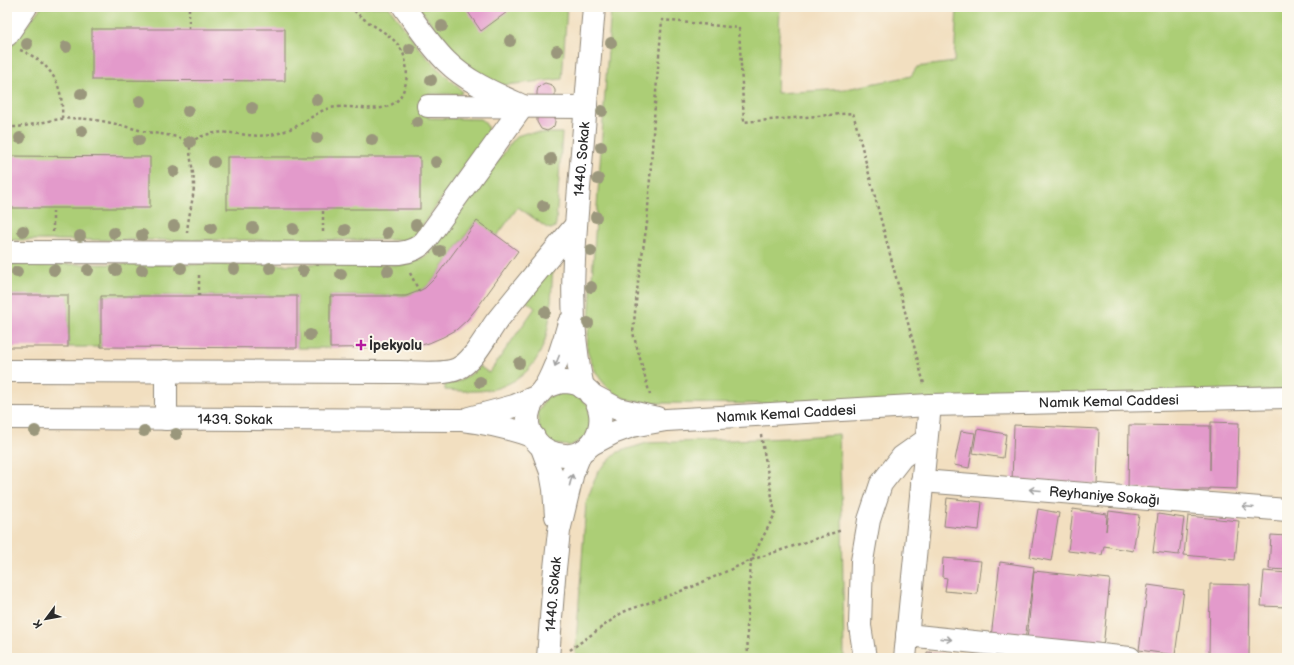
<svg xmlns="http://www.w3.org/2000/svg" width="1294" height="665" font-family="'Balsamiq Sans',sans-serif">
<rect width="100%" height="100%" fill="#fbf7ec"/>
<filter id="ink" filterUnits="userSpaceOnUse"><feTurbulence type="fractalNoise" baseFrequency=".025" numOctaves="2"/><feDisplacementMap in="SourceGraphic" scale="8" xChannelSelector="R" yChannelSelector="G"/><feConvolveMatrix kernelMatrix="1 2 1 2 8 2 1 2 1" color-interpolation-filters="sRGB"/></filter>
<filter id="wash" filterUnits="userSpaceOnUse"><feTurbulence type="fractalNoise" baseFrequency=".012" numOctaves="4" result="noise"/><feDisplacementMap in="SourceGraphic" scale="16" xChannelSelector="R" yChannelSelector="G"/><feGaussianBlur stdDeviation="0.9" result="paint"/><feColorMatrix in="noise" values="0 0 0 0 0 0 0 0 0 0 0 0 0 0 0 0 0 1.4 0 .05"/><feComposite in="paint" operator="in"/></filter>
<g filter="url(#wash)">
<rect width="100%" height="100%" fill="#f2dfc0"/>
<g fill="#acce76" stroke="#6c7c50">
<path d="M 41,7 L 389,7 L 420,50 L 434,65 L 462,91 L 461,94 L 428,94 L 428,118 L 480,119 C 487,123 489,128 487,135 L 416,234 L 407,240 L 7,240 L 7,52 Z"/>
<polygon points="419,7 567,7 562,79 505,85 495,84 481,77 453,52"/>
<path d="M 611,7 L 780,7 L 777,93 L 846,89 L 911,76 L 917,67 L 954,62 L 957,7 L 1287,7 L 1287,390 L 930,405 L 653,403 C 646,402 638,402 631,400 C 606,394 593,372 587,349 Z"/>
<path d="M 526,133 L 562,133 L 556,223 L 555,227 L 551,229 L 547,228 L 518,207 L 497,236 L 476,221 L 435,278 L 425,288 L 413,294 L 399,296 L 330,296 L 330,348 L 297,348 L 297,296 L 101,296 L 101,347 L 68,347 L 68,296 L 7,295 L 7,264 L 401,265 C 416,263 426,258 435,247 L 514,139 L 517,136 Z"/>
<path d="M 553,264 C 550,304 555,354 517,379 C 508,384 498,389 488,390 C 474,392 459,391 445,390 L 445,384 C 459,383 470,377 479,366 L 489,373 L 535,308 L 526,301 Z"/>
<polygon points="565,392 574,393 588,405 592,422 585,438 570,446 552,444 540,431 537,413 547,397"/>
<polygon points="839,434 842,517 844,658 575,658 586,503 598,471 618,452 647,443 788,438"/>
</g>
<g id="blocks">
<g fill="#e39acb">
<polygon points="468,7 514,7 481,31 466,9"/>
<polygon points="92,29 285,29 285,81 92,80"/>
<polygon points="545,83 552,85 555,90 555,122 554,126 551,129 547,131 541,129 537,122 537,92 538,88 541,85"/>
<polygon points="7,156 150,157 150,208 7,208"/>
<rect x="227" y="157" width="193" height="52"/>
<polygon points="477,221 518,251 477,308 467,320 456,330 443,337 429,343 414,347 330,348 330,296 406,296 419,291 425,288 435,278"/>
<rect x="7" y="295" width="61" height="52"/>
<polygon points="101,296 297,296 297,348 101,347"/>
<polygon points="1211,422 1239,423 1237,489 1209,488 1209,490 1128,489 1129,425 1210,426 1210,470"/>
<polygon points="1014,425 1099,429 1097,484 1012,481"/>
<polygon points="977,429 1006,434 1003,458 973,453"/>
<polygon points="961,431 975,433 969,468 954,465"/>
<polygon points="947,498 982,502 979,530 944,526"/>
<polygon points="1038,509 1059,513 1051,561 1030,557"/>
<polygon points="1073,509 1107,514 1106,531 1109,511 1139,515 1133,551 1104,546 1102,555 1068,551"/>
<polygon points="1158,514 1184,518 1179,555 1153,552"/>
<polygon points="1188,516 1239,521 1235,560 1184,555"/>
<polygon points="1271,535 1287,536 1287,570 1269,569"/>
<polygon points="943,558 981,561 977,594 945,591 947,578 942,577"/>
<polygon points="1000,562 1034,567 1025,641 991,637"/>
<polygon points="1034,571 1110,579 1103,648 1027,640"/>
<polygon points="1264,571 1287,573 1287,607 1261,606"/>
<polygon points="1210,584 1250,585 1249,657 1209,656"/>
<polygon points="1148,585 1184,590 1175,655 1139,650"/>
<polygon points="927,652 947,654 946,658 927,658"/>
</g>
</g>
</g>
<g filter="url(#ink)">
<use href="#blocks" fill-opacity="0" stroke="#8e8576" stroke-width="1"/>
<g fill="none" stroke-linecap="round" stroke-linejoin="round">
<defs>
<g id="minor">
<polyline points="7,35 26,7"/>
<polyline points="428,106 586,107"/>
<path d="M 7,252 L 399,253 C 410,252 418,249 425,241 L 523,106 C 496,94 467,82 446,61 C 430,45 417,25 404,7"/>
<path d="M 7,371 L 399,372 C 414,372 445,375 457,369 C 473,362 486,336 496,322 C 522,289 549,257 576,225"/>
<polyline points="166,371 166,419"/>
<path id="s1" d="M 583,388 C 567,318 574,247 580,176 C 585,120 589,63 594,7"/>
<path d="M 543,389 C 551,385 558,382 566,382 C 598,384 610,420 592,443 C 586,451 575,456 565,455 C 541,454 521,432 530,408 C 533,399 539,395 544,388 C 547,384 549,379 551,375 C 559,358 564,341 569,323"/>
<polyline points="590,394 618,409 657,418"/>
<path id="s2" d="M 7,418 L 462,420 C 487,423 510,428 534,437"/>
<polyline points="469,418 514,406 535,397"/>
<path id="s3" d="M 590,445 L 613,433 L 632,426 L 666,420 L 930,405 L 1287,397"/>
<polyline points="542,448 551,472 554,489 556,516"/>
<path id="s4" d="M 922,481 L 1287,510"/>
<polyline points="907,635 1130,658"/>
<path id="s5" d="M 548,658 L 554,578 L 559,531 L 573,472 L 581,452"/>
<polyline points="865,658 860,626 862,561 869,520 881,484 902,457 926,440"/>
<polyline points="905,658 930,405"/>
</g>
</defs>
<use href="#minor" stroke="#8e8576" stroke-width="24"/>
<g stroke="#8e8576" stroke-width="2.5" stroke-dasharray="3 3" stroke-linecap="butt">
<polyline points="189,29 189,7"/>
<path d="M 20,50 C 52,63 64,86 62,119"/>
<path d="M 7,127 C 26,128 43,121 61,119 C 90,116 116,124 143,131 C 161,135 173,134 190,142"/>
<path d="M 190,142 C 222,123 239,139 270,135 C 283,133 296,127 307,120 C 315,115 321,110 331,108 C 357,102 394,123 405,86 C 408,76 407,63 403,53 C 393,31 366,26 351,7"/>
<polyline points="53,232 53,208"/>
<polyline points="323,232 323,209"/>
<path d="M 187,233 C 188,217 193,202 194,186 C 194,171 189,157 190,142"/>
<polyline points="410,273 419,291"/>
<polyline points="199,296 199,272"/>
<polyline points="650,395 633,333 638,282 647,223 655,104 662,20 739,28 744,122 853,113 924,384"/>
<polyline points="570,650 623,612 692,587 751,560 842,530"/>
<polyline points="748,658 747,628 751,560 775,514 761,435"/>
</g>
<use href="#minor" stroke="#fff" stroke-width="22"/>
</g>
<g fill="#9a977b">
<circle cx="442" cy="26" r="6"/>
<circle cx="510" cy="41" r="6"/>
<circle cx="611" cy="43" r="6"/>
<circle cx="27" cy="44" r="6"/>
<circle cx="66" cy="47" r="6"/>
<circle cx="410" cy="49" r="6"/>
<circle cx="557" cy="51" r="6"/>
<circle cx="431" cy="80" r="6"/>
<circle cx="81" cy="94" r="6"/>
<circle cx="317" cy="100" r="6"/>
<circle cx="140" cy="101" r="6"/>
<circle cx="252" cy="108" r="6"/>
<circle cx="188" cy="111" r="6"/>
<circle cx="602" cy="111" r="6"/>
<circle cx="417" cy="122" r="6"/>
<circle cx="82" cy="131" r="6"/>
<circle cx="20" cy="138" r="6"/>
<circle cx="317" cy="138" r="6"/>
<circle cx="139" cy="140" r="6"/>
<circle cx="372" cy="140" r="6"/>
<circle cx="190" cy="142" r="6"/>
<circle cx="601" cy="147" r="6"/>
<circle cx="551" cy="159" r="6"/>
<circle cx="214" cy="162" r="6"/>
<circle cx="436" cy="162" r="6"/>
<circle cx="174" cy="171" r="6"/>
<circle cx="598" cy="179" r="6"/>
<circle cx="543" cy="206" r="6"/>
<circle cx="596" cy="217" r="6"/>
<circle cx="416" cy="225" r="6"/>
<circle cx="174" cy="226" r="6"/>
<circle cx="211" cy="228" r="6"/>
<circle cx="253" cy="228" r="6"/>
<circle cx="293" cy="229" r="6"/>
<circle cx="345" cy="230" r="6"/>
<circle cx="23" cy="231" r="6"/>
<circle cx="114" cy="233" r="6"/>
<circle cx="387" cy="233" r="6"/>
<circle cx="142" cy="235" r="6"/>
<circle cx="80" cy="236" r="6"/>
<circle cx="440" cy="251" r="6"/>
<circle cx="591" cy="251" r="6"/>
<circle cx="181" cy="268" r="6"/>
<circle cx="270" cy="268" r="6"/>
<circle cx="234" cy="269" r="6"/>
<circle cx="54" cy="270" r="6"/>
<circle cx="88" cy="270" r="6"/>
<circle cx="116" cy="270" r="6"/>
<circle cx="142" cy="270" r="6"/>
<circle cx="303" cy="271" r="6"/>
<circle cx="388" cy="271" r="6"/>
<circle cx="17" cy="272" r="6"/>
<circle cx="341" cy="274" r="6"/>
<circle cx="591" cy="287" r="6"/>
<circle cx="545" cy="312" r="6"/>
<circle cx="588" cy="323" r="6"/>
<circle cx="310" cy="335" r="6"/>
<circle cx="519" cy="363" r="6"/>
<circle cx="480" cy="382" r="6"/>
<circle cx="35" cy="431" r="6"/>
<circle cx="144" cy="431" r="6"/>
<circle cx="176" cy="434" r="6"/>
</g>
<defs><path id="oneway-shaft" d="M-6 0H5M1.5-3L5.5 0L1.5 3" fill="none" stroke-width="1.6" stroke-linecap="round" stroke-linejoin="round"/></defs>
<g stroke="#a0a0a0">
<use href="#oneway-shaft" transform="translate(557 361) rotate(112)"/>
<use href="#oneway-shaft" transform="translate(571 480) rotate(-75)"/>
<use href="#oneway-shaft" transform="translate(1035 490) rotate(-175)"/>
<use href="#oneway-shaft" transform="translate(1248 507) rotate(-175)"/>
<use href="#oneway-shaft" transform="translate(946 639) rotate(6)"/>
</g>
</g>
<path fill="#b5179e" stroke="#fbf7ec" stroke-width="1.5" d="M359 339h4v4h4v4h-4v4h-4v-4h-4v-4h4z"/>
<g text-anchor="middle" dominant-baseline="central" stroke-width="4" stroke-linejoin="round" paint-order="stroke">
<g font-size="14" fill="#2b2b2b" stroke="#fbf7ec">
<text stroke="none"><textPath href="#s1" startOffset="230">1440. Sokak</textPath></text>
<text stroke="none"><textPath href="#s3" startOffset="524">Namık Kemal Caddesi</textPath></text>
<text stroke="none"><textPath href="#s3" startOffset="201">Namık Kemal Caddesi</textPath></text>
<text stroke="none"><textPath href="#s2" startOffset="228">1439. Sokak</textPath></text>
<text stroke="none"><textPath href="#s4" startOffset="183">Reyhaniye Sokağı</textPath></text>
<text stroke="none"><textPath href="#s5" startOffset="64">1440. Sokak</textPath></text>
</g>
<g font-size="14" font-weight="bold" fill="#2b2b2b" stroke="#fbf7ec" text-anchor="start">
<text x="369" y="345">İpekyolu</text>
</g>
</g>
<rect width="1294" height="665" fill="none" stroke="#fbf7ec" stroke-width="24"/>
<g transform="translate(46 619) rotate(238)" stroke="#fbf7ec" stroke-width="3" paint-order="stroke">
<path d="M0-3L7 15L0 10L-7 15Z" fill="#2b2b2b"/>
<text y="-6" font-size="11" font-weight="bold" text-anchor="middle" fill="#2b2b2b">K</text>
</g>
</svg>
